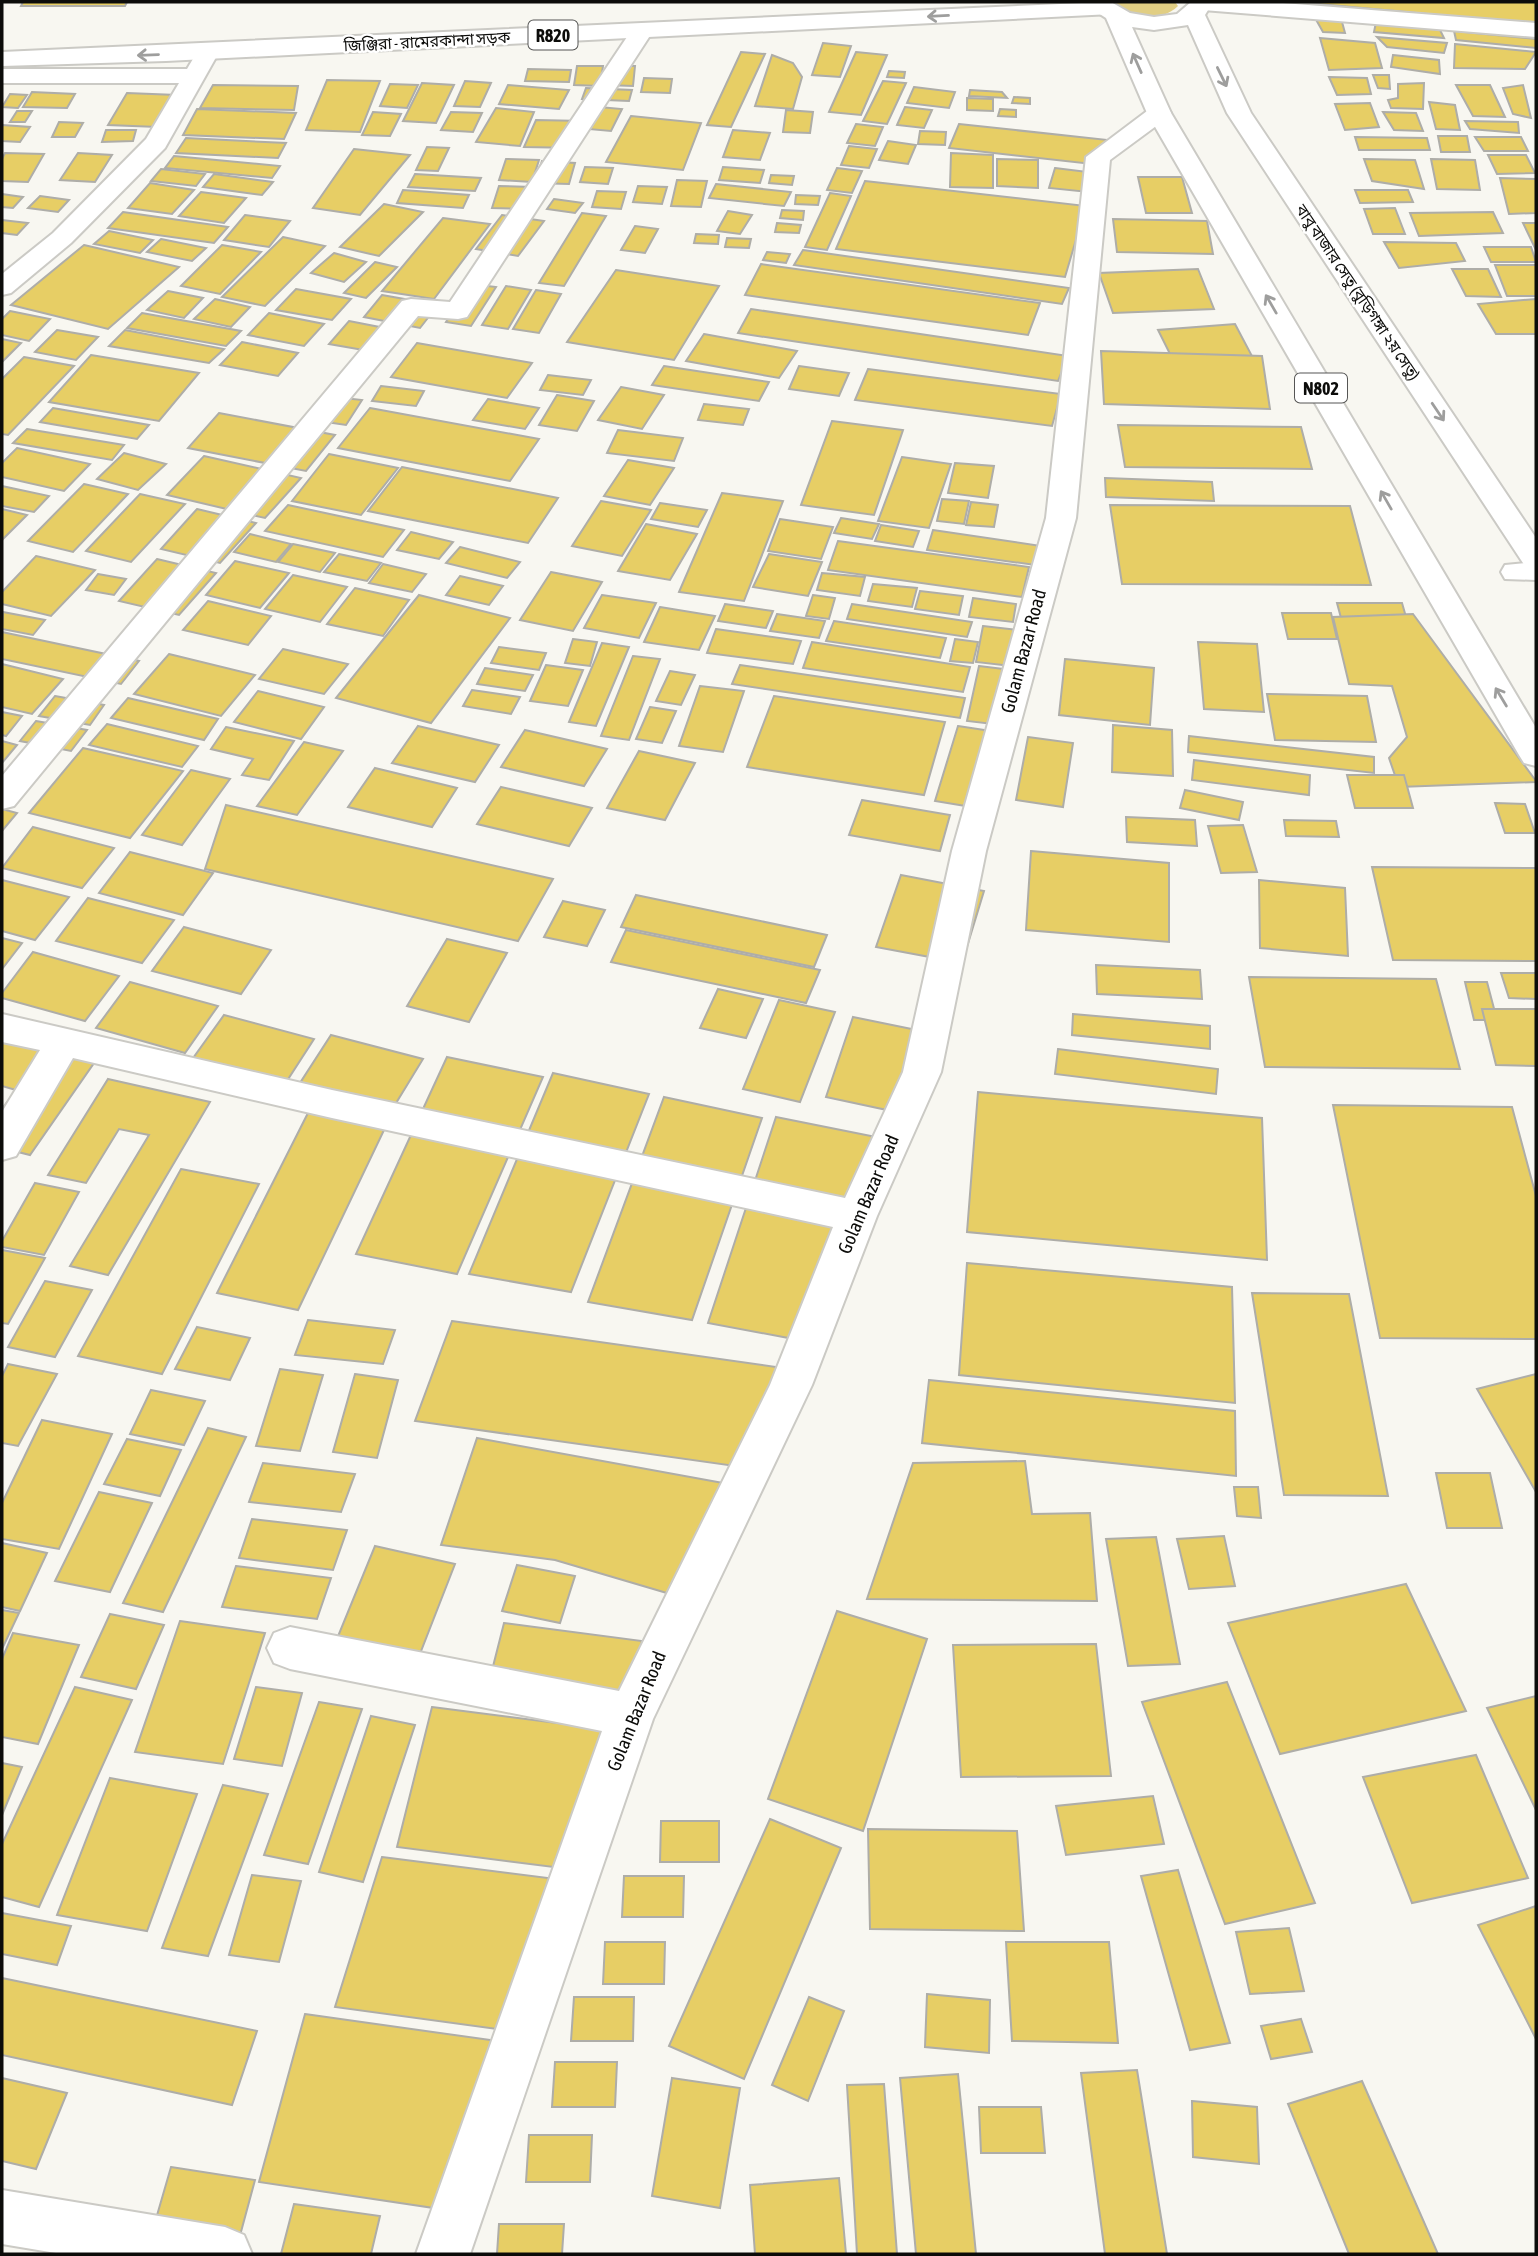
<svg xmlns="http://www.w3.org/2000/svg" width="1538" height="2256" font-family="'Asap Condensed','Noto Sans Bengali',sans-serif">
<rect width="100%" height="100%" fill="#f8f7f1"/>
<path fill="#e1ce83" d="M 1111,2 L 1175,2 L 1178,6 C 1159,24 1131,19 1110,6 Z"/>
<g fill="#e7ce65" stroke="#aeada8" stroke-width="2">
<polygon points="23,2 127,2 125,6 21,6"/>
<polygon points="1297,2 1536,2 1536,24"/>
<polygon points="1310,9 1339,11 1345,33 1323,32"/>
<polygon points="1376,22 1440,30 1444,38 1374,32"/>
<polygon points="1454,31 1536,39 1536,48 1456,40"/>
<polygon points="1377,37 1447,43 1444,53 1387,47"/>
<polygon points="1320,38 1375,43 1382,68 1329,70"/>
<polygon points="823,43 851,46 840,77 812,75"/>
<polygon points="1455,44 1536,52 1525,69 1454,68"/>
<polygon points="741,52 765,54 731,127 707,125"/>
<polygon points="856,52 887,55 861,115 829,112"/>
<polygon points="772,55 793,63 802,77 793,109 755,106"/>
<polygon points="1393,55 1439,60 1440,74 1391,67"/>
<polygon points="577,66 603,66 600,86 574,85"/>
<polygon points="609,66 635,66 633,86 606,85"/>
<polygon points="528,69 571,70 569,82 525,81"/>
<polygon points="889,71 905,72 904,78 887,77"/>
<polygon points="1373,75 1389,75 1390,89 1378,88"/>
<polygon points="1329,77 1367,78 1371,94 1337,95"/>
<polygon points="644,78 672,79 670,93 641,92"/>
<polygon points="327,80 380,81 360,132 306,130"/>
<polygon points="465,81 491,83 480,107 454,106"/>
<polygon points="883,81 906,83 887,124 863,121"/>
<polygon points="422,83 454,85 436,123 403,121"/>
<polygon points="1424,83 1423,109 1391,108 1388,100 1398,98 1398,84"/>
<polygon points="390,84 418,85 407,108 380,106"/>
<polygon points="213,85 298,86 294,110 200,108"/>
<polygon points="508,85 569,90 559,109 499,104"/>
<polygon points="1456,85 1490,85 1505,117 1473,116"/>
<polygon points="1523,85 1531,118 1513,114 1503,88"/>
<polygon points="914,87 955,92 949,108 907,103"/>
<polygon points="586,88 632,90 629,101 582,99"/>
<polygon points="970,90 1002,92 1007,98 969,96"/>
<polygon points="32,92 75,94 67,108 23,107"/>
<polygon points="127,93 176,95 158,127 108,125"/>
<polygon points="10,94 27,95 18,108 2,107"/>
<polygon points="1014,97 1030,98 1030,104 1012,103"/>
<polygon points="967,98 993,99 993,111 967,110"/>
<polygon points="1429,102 1455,105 1460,130 1436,129"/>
<polygon points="1370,103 1379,127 1345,130 1335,104"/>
<polygon points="599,107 622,109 611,131 588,129"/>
<polygon points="905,107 932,110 924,128 897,125"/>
<polygon points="496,108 534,112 520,146 476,142"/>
<polygon points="197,109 296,113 284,139 183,135"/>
<polygon points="1000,109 1016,110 1016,117 998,116"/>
<polygon points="786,110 813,112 810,133 783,132"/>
<polygon points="17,111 32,111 25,122 10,122"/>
<polygon points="373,112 401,114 390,136 362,135"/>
<polygon points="451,112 482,113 473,132 441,130"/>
<polygon points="1383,112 1416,113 1423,131 1394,130"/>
<polygon points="631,116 701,123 683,170 606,162"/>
<polygon points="536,120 583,121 577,148 524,147"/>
<polygon points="1465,121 1518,122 1519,133 1470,129"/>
<polygon points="59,122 83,123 75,137 52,137"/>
<polygon points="856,124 883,127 875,146 847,143"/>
<polygon points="959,124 1108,140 1101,165 949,148"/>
<polygon points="2,125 30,127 20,142 2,141"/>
<polygon points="106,130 136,130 133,141 102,142"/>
<polygon points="733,130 770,133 760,160 723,157"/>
<polygon points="920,131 946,132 945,145 918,144"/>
<polygon points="1438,136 1467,136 1470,152 1441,152"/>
<polygon points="1355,137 1427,138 1430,150 1359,150"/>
<polygon points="1475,137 1521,137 1528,151 1484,151"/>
<polygon points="186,138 286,143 278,158 176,153"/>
<polygon points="888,141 916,145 908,164 879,160"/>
<polygon points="849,146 877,149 869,168 841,165"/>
<polygon points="427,147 449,148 438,171 416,170"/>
<polygon points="354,149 410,155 360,215 313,208"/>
<polygon points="5,153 44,154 28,182 2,181 2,159"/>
<polygon points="78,153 112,155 95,182 60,180"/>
<polygon points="951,153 993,155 993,188 950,187"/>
<polygon points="1488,155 1526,155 1535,173 1497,174"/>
<polygon points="174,156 280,166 272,178 165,168"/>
<polygon points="506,159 539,160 532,182 499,180"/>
<polygon points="997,159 1038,160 1038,188 997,186"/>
<polygon points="1364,159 1415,160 1424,189 1372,181"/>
<polygon points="1431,159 1475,160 1480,190 1437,189"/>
<polygon points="542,161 575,163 569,184 535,183"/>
<polygon points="585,167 613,168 608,184 580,182"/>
<polygon points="723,167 764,170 760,183 719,180"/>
<polygon points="837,168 862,171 852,193 827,190"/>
<polygon points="1055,168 1104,174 1098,193 1049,188"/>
<polygon points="161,169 205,174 196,186 151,181"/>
<polygon points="214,174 273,182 262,195 203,187"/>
<polygon points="415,174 481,178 475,191 408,187"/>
<polygon points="771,175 794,176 792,185 769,183"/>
<polygon points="1138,177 1182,177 1192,213 1146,213"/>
<polygon points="1500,178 1536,179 1536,213 1509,214"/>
<polygon points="677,180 707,181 701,207 671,206"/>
<polygon points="865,181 1086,206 1065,277 836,249"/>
<polygon points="150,183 194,190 172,214 128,208"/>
<polygon points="716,184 791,192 784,206 709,198"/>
<polygon points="499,186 532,187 525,209 492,208"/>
<polygon points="638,186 667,187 662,204 633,202"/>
<polygon points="403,190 469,195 463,208 397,203"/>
<polygon points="1355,190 1408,190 1413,202 1360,203"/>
<polygon points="597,191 626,192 621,209 592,207"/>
<polygon points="201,192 246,198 224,223 179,216"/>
<polygon points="830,193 851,196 827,250 805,247"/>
<polygon points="2,194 23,197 13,208 2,207"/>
<polygon points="796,195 820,196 818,205 795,204"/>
<polygon points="40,196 69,200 58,212 28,208"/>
<polygon points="554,199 583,203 575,213 547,209"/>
<polygon points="384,204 423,212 379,256 340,247"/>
<polygon points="1395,208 1405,234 1373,234 1364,209"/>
<polygon points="782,210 804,211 803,220 780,218"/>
<polygon points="728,211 752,215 740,234 717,231"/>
<polygon points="123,212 228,227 214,243 108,228"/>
<polygon points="1493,212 1503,233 1419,236 1410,213"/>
<polygon points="582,213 606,216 564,286 539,283"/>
<polygon points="245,215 290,221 269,247 224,240"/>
<polygon points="502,215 544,221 518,256 476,249"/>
<polygon points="443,218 490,224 434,299 382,291"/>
<polygon points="1113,219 1207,221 1213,254 1117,252"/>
<polygon points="2,220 28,223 17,235 2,233"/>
<polygon points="777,223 801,225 799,233 775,232"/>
<polygon points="1523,223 1536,223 1536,250"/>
<polygon points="635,226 658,229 645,253 621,250"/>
<polygon points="109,231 153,240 140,253 94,244"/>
<polygon points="696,234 719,235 718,244 694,243"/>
<polygon points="283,237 325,246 265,306 222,297"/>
<polygon points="727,238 751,239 749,248 725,247"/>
<polygon points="161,239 206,248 192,261 147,252"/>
<polygon points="1384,242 1456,243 1465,261 1399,268"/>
<polygon points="84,245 179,267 108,329 11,305"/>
<polygon points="222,245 261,252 220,294 181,286"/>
<polygon points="1484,247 1531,247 1536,262 1491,262"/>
<polygon points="803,250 1069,288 1062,304 794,265"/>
<polygon points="767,252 790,254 786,263 763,260"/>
<polygon points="334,253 366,262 344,282 311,273"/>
<polygon points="375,262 397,267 366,298 344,293"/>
<polygon points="761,264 1040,303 1028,335 745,295"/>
<polygon points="1495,265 1536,265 1536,296 1507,296"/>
<polygon points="1198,269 1214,309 1113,313 1099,273"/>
<polygon points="1452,269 1488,269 1501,297 1466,296"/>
<polygon points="616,270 719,286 674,360 567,342"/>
<polygon points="471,284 496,287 471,326 446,322"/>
<polygon points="506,286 531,290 508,329 482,325"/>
<polygon points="296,289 351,299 332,320 276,310"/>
<polygon points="536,290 561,294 539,333 513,329"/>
<polygon points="168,291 203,298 184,318 147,310"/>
<polygon points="382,295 438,305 420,328 364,317"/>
<polygon points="215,299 250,307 231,327 194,319"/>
<polygon points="1536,299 1536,334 1496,334 1478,304"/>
<polygon points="751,309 1068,356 1058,381 738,333"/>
<polygon points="10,311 50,319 29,341 2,335 2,319"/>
<polygon points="142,313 241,331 226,346 127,328"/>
<polygon points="269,313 324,324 304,346 248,335"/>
<polygon points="349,321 405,332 386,354 329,344"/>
<polygon points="1235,324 1253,358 1175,364 1158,330"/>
<polygon points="57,330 98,337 76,360 35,352"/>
<polygon points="125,330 224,349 209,363 109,346"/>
<polygon points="704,334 797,351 779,378 686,361"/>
<polygon points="2,339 21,343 2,362"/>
<polygon points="242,342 298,353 278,376 220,365"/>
<polygon points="417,343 532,363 507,398 391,377"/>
<polygon points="1101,351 1262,356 1270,409 1104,404"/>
<polygon points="91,355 199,373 159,421 49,402"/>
<polygon points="24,357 74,366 8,435 2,434 2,379"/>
<polygon points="664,366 769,382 759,401 652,385"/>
<polygon points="799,366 849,373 839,396 789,389"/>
<polygon points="868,369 1061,394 1052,426 855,400"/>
<polygon points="548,375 591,380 583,395 540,390"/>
<polygon points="381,386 424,391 416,406 372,401"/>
<polygon points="621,387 664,395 642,429 598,420"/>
<polygon points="557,395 594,401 577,431 539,425"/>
<polygon points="335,397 362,400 346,425 319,421"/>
<polygon points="488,399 539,408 525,429 473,420"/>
<polygon points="704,404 749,409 743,425 698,420"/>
<polygon points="53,408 149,425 137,439 40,422"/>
<polygon points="370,408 539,439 510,481 338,448"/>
<polygon points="219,413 335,435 306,471 188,448"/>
<polygon points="832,421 903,430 874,515 801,505"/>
<polygon points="1118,425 1301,427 1312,469 1125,467"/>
<polygon points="27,429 124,445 112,460 13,443"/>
<polygon points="618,430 683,438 674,461 607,453"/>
<polygon points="17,448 90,464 64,491 2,477 2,463"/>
<polygon points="124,453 166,464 138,490 97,479"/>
<polygon points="329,454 398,468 361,515 292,501"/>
<polygon points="204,456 301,478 265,518 167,495"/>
<polygon points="902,457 951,464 929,528 878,521"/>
<polygon points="628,460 674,468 650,505 604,496"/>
<polygon points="955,463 994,466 988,498 948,493"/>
<polygon points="402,467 558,498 528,543 368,511"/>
<polygon points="1105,478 1212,482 1214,501 1106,497"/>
<polygon points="84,484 128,494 73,552 28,541"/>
<polygon points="2,486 49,496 34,512 2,506"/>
<polygon points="722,493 783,501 744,601 679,592"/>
<polygon points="140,494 185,504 131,562 86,551"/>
<polygon points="942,499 969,501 964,524 937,521"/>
<polygon points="601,501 651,510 622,556 572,546"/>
<polygon points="971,502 998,505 994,527 966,525"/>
<polygon points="660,503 707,510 698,527 651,519"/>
<polygon points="288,505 404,530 383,557 265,531"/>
<polygon points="1110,505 1350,506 1371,585 1122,584"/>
<polygon points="2,509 27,515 2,540"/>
<polygon points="197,509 256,523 220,563 161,549"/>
<polygon points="841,518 879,524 872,539 834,533"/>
<polygon points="780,519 833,527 821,559 768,551"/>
<polygon points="646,524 697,534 670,580 618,571"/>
<polygon points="881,525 919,531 913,547 875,541"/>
<polygon points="933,530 1041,546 1035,565 927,550"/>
<polygon points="411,532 453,542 439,559 397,550"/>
<polygon points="250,534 291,544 276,562 234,552"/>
<polygon points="838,541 1029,567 1022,597 828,570"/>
<polygon points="293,544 335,553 320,572 278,562"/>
<polygon points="460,547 520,562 507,578 446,563"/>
<polygon points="339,554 381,563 367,581 324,572"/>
<polygon points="769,554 822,562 808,596 753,587"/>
<polygon points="36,556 95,570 51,616 2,604 2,592"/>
<polygon points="157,559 216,573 179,615 119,601"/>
<polygon points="235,561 289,573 260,608 206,595"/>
<polygon points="383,564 426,574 412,592 369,583"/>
<polygon points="551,572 602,582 573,631 520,620"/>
<polygon points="822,573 865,577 860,596 817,590"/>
<polygon points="98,574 126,579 114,595 86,590"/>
<polygon points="293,575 347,587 320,622 265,609"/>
<polygon points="460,576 503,586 489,605 446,595"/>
<polygon points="873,584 917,588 912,607 868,601"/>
<polygon points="355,588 409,600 383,636 327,624"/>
<polygon points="920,591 963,596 959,615 915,609"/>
<polygon points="419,595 510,618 431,723 336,698"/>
<polygon points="602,595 656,603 639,638 584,628"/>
<polygon points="813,595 835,598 829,619 806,616"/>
<polygon points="973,598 1016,604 1013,622 969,617"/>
<polygon points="208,601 271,616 248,645 183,630"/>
<polygon points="1337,603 1402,603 1418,659 1352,659"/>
<polygon points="725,604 773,611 766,628 718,621"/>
<polygon points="852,604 972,622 967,637 847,619"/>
<polygon points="660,607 715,616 699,650 644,642"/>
<polygon points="3,612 45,620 33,635 2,629"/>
<polygon points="1282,613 1331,613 1337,639 1288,639"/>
<polygon points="777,614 825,621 819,638 770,631"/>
<polygon points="1413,614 1536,781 1536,782 1399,787 1389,758 1407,737 1392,686 1349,684 1333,617"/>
<polygon points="834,621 946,638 940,658 826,641"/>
<polygon points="983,626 1026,631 1020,667 976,662"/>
<polygon points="716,629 801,641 793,664 707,653"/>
<polygon points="2,632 139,661 121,684 2,659"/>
<polygon points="573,639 597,642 590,666 565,663"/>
<polygon points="955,639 978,642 973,663 950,661"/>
<polygon points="812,642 970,667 963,692 803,668"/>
<polygon points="1198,642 1257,644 1264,712 1204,709"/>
<polygon points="602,643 629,647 596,726 569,722"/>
<polygon points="499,647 546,653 539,670 491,663"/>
<polygon points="283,649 348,664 324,694 259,679"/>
<polygon points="169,654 255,675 221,716 134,694"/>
<polygon points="633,656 660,659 629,740 601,736"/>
<polygon points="1065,659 1154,668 1150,725 1059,715"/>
<polygon points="2,664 63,679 32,714 2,707"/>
<polygon points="546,665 583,670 568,706 530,701"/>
<polygon points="740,665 965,698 960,718 732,684"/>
<polygon points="979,666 1021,671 1010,726 967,721"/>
<polygon points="485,668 533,675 525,691 477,684"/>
<polygon points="670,671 695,675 681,705 656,701"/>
<polygon points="700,686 744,691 723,752 679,746"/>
<polygon points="472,690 520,697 511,714 463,706"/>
<polygon points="258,691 324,707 301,739 234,722"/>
<polygon points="1267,694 1367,696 1376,742 1275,740"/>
<polygon points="55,696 104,705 90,725 39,716"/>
<polygon points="774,696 945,722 924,795 747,767"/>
<polygon points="128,698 218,719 204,740 111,718"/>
<polygon points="650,707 676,711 662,743 636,739"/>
<polygon points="2,712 22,716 6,736 2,735"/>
<polygon points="36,721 87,730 71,751 20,741"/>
<polygon points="107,724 198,746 182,767 89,745"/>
<polygon points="1113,725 1172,730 1173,776 1112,772"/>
<polygon points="418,726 499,745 475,782 392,763"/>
<polygon points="958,726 1011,734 990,810 935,801"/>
<polygon points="226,727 294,741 269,780 242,775 253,759 211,749"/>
<polygon points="525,730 607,749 584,786 501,767"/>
<polygon points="1189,736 1374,757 1374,773 1188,752"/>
<polygon points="1028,737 1073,743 1063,807 1016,800"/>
<polygon points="2,741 17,745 2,763"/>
<polygon points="304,742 343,751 297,815 257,806"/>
<polygon points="83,748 183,771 130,838 29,813"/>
<polygon points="639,751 695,763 665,820 607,808"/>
<polygon points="1194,760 1310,775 1309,795 1192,780"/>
<polygon points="375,768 457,788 432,827 348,807"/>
<polygon points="191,770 230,779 182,845 142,835"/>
<polygon points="1347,775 1404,775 1413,808 1355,808"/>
<polygon points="501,787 592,808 569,846 477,824"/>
<polygon points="1185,790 1243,802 1239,820 1180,808"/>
<polygon points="862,800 950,815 940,851 849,835"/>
<polygon points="1495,803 1525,804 1535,833 1505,833"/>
<polygon points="226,805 553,879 518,941 205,869"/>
<polygon points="2,809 17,813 2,831"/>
<polygon points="1126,817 1195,820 1197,846 1127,842"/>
<polygon points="1284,820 1336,821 1339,837 1286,836"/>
<polygon points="1243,825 1257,872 1221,873 1208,826"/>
<polygon points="33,827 114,848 82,888 2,868"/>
<polygon points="1031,851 1169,863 1169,942 1026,930"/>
<polygon points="130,852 213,873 183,915 99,893"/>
<polygon points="1372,867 1536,868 1536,961 1393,960"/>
<polygon points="901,875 984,891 962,963 876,947"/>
<polygon points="2,880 69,897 35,940 2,931"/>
<polygon points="1259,880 1345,888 1348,956 1260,948"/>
<polygon points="636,895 827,935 814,967 621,927"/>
<polygon points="88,898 174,920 142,963 56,941"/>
<polygon points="563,901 605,910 587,946 544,937"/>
<polygon points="184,927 271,950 241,994 152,971"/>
<polygon points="626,930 820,970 806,1003 611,962"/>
<polygon points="2,938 22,943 2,969"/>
<polygon points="447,939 507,953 469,1022 407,1006"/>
<polygon points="33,952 119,976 85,1021 2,998 2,993"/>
<polygon points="1096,965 1200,970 1202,999 1097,994"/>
<polygon points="1501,973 1536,973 1536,999 1509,998"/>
<polygon points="1249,977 1436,979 1460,1069 1265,1067"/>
<polygon points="130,982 218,1006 185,1053 96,1028"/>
<polygon points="1465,982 1487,982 1497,1020 1474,1020"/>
<polygon points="718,989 763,999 746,1038 700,1028"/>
<polygon points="779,1000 835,1012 800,1102 743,1089"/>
<polygon points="1482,1009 1536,1009 1536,1066 1496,1065"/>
<polygon points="1073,1014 1210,1026 1210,1049 1072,1035"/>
<polygon points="224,1015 314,1039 283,1087 191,1061"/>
<polygon points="853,1017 941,1035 915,1116 826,1097"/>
<polygon points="331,1035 423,1059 393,1108 300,1083"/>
<polygon points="2,1040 94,1063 30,1155 2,1148 2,1109 16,1090 2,1086"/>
<polygon points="1058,1049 1218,1069 1216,1094 1055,1074"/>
<polygon points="447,1057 543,1077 457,1274 356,1254"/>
<polygon points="553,1073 649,1094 571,1292 469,1274"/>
<polygon points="108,1079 210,1102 108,1275 70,1266 149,1135 119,1129 86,1183 48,1175"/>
<polygon points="978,1092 1262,1118 1267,1260 967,1232"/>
<polygon points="664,1097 762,1118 692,1320 588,1302"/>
<polygon points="1333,1105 1512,1107 1536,1196 1536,1339 1380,1338"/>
<polygon points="308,1113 385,1128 298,1310 217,1293"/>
<polygon points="776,1117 876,1137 815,1343 708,1323"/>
<polygon points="181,1169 259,1184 162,1374 78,1356"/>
<polygon points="35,1183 79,1192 44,1255 2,1247 2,1241"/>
<polygon points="2,1250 45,1258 8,1324 2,1323"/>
<polygon points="967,1263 1232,1287 1235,1403 959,1375"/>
<polygon points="45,1281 92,1290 55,1357 8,1347"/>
<polygon points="1252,1293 1349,1294 1388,1496 1284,1495"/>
<polygon points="308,1320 395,1330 383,1364 295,1355"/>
<polygon points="452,1321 783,1368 756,1469 415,1421"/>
<polygon points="197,1327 250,1338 230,1380 175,1369"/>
<polygon points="8,1364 57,1374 18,1446 2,1443 2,1376"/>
<polygon points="280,1369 323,1375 300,1451 256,1446"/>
<polygon points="355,1374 398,1380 377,1458 333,1452"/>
<polygon points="1536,1374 1536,1492 1477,1389"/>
<polygon points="929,1380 1235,1411 1236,1476 922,1443"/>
<polygon points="151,1390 205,1401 184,1445 130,1434"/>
<polygon points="42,1420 112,1434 59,1549 2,1539 2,1503"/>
<polygon points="208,1428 246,1437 163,1612 123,1603"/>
<polygon points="477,1438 734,1485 677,1596 555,1560 441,1545"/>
<polygon points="127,1439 181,1450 160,1496 104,1484"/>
<polygon points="1025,1461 1032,1514 1090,1513 1097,1601 867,1599 913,1463"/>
<polygon points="263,1463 355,1474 341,1512 249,1502"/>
<polygon points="1436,1473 1490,1473 1502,1528 1447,1528"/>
<polygon points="1234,1487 1258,1487 1261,1518 1237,1516"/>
<polygon points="99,1492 152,1503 110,1592 55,1581"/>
<polygon points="252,1519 347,1530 333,1570 239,1558"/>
<polygon points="1224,1536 1235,1586 1189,1589 1177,1539"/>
<polygon points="1156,1537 1180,1664 1128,1666 1106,1539"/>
<polygon points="2,1543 47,1553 20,1611 2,1607"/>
<polygon points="375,1546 455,1564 407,1687 325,1668"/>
<polygon points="517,1565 575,1576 560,1623 502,1611"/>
<polygon points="236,1566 331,1578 317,1619 222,1607"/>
<polygon points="1406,1584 1466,1711 1280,1754 1228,1623"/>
<polygon points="2,1610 19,1613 2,1649"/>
<polygon points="837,1611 927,1639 863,1831 768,1799"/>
<polygon points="110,1614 164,1625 136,1689 81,1677"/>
<polygon points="180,1621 265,1633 223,1764 135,1752"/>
<polygon points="504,1623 642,1641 625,1721 484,1702"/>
<polygon points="13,1633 79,1645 38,1744 2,1737 2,1659"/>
<polygon points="1096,1644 1111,1776 961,1777 953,1645"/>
<polygon points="1227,1682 1315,1903 1225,1924 1142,1702"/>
<polygon points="75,1687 132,1700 39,1907 2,1897 2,1844"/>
<polygon points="256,1687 302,1693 282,1766 234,1759"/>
<polygon points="1536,1696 1536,1810 1487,1708"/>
<polygon points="319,1702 362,1709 308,1864 264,1855"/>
<polygon points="432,1707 620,1731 593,1872 397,1847"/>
<polygon points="371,1716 415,1725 363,1882 319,1872"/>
<polygon points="1476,1755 1528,1878 1412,1903 1363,1777"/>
<polygon points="2,1763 22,1767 2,1815"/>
<polygon points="110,1778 197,1794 147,1931 57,1915"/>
<polygon points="223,1785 268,1794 208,1956 162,1948"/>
<polygon points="1153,1796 1164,1844 1066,1855 1056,1806"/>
<polygon points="770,1819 841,1848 744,2079 669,2046"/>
<polygon points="661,1821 719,1821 719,1862 660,1862"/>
<polygon points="868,1829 1017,1831 1024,1931 870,1929"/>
<polygon points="382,1857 572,1881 541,2035 335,2007"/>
<polygon points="1178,1870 1230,2043 1190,2050 1141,1876"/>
<polygon points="252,1875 301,1881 279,1962 229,1955"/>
<polygon points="624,1876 684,1876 683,1917 622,1917"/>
<polygon points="1536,1906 1536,2039 1478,1925"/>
<polygon points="2,1913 71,1926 57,1965 2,1954"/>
<polygon points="1289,1928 1304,1991 1250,1994 1236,1932"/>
<polygon points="605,1942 665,1942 664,1984 603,1984"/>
<polygon points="1006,1942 1109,1942 1118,2043 1012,2041"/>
<polygon points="2,1978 257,2031 232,2105 2,2055"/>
<polygon points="927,1994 990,2000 989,2053 925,2047"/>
<polygon points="574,1997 634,1997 633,2041 571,2041"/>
<polygon points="809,1997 844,2011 808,2101 772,2085"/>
<polygon points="305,2014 511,2043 474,2214 259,2182"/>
<polygon points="1301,2019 1312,2052 1271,2059 1261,2026"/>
<polygon points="555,2062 617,2062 615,2107 552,2107"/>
<polygon points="1137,2070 1167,2254 1105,2254 1081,2073"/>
<polygon points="958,2074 976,2254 916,2254 900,2078"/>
<polygon points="2,2078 67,2093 36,2169 2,2161"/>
<polygon points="672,2078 740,2088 720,2208 652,2196"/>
<polygon points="1362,2081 1438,2254 1349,2254 1288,2104"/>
<polygon points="884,2084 897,2254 857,2254 847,2085"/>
<polygon points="1192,2101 1257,2107 1259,2164 1193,2157"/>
<polygon points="979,2107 1041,2107 1045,2153 981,2153"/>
<polygon points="529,2135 592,2135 590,2182 526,2182"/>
<polygon points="171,2167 255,2180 235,2254 149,2243"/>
<polygon points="839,2178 846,2254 755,2254 750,2185"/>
<polygon points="294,2204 380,2216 371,2254 281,2254"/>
<polygon points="499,2224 564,2224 562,2254 497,2254"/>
</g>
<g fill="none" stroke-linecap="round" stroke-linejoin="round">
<defs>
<g id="minor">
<polygon points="1193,2 1270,2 1536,23 1536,37 1203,10 1195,8"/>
<polygon points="642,24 653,31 467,317 458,319 418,316 14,806 2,809 2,776 402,301 411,299 450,302 631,31"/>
<polygon points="208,45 219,52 165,148 71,243 11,293 2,295 2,274 53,233 146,139 179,83 2,83 2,69 187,69 200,47"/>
<polygon points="1159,106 1167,108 1171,113 1167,118 1110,160 1076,518 986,851 941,1072 877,1216 812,1385 653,1719 470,2254 416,2254 602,1731 290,1669 274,1663 267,1648 274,1633 290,1627 619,1691 770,1385 833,1227 332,1118 73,1058 16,1156 2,1160 2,1112 40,1050 2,1042 2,1014 332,1090 845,1198 903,1072 952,851 1046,518 1086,157 1151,108"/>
<polygon points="1536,562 1536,580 1505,579 1501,572 1505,565"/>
<polygon points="2,2190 225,2227 244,2235 252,2254 62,2254 2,2244"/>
</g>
<polygon id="major" points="1104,2 1115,9 1112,14 166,61 2,66 2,52"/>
<polygon id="highway" points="1090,2 1111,2 1130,13 1154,17 1177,14 1191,2 1213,2 1205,15 1251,113 1536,538 1536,569 1525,566 1521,560 1227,113 1188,25 1154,30 1132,27 1171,113 1536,728 1536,766 1524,763 1519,755 1147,113 1106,18 1092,9"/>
</defs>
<use href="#minor" stroke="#cbcac5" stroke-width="4"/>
<use href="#major" stroke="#cbcac5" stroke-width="4"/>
<use href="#highway" stroke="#cbcac5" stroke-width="4"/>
<use href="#minor" fill="#fff" fill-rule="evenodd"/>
<use href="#major" fill="#fff" fill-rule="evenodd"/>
<use href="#highway" fill="#fff" fill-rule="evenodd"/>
</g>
<defs><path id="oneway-shaft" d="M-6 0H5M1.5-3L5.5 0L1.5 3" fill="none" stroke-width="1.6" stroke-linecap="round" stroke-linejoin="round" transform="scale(1.75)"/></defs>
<g stroke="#9e9e9d">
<use href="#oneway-shaft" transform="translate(938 16) rotate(177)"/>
<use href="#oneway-shaft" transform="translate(148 55) rotate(178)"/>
<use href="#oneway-shaft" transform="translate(1137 63) rotate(-114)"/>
<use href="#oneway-shaft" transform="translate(1222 77) rotate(64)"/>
<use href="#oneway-shaft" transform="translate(1271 304) rotate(-120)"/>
<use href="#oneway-shaft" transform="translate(1438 412) rotate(56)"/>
<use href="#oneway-shaft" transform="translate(1386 500) rotate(-120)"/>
<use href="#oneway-shaft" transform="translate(1501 697) rotate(-121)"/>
</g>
<g text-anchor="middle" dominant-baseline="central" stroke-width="5" stroke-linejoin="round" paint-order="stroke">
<g font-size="16" fill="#0c0c0a" stroke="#fff">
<text transform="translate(427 41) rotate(-3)">জিঞ্জিরা - রামেরকান্দা সড়ক</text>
<text transform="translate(1358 292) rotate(56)">বাবু বাজার সেতু (বুড়িগঙ্গা ২য় সেতু)</text>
</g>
<g fill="#fff" stroke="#555554" stroke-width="2">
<rect x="528.5" y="20.5" width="49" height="29" rx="5"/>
<rect x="1295" y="373.5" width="52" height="29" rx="5"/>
</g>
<g font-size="18" font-weight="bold" fill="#0c0c0a">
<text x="553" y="35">R820</text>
<text x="1321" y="388">N802</text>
</g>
<g font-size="19" fill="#0c0c0a" stroke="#fff">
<text transform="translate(1023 651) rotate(-75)">Golam Bazar Road</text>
<text transform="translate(868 1194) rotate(-67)">Golam Bazar Road</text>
<text transform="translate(636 1711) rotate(-68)">Golam Bazar Road</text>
</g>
</g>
<rect width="1538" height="2256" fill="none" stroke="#0c0c0a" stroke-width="7"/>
</svg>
